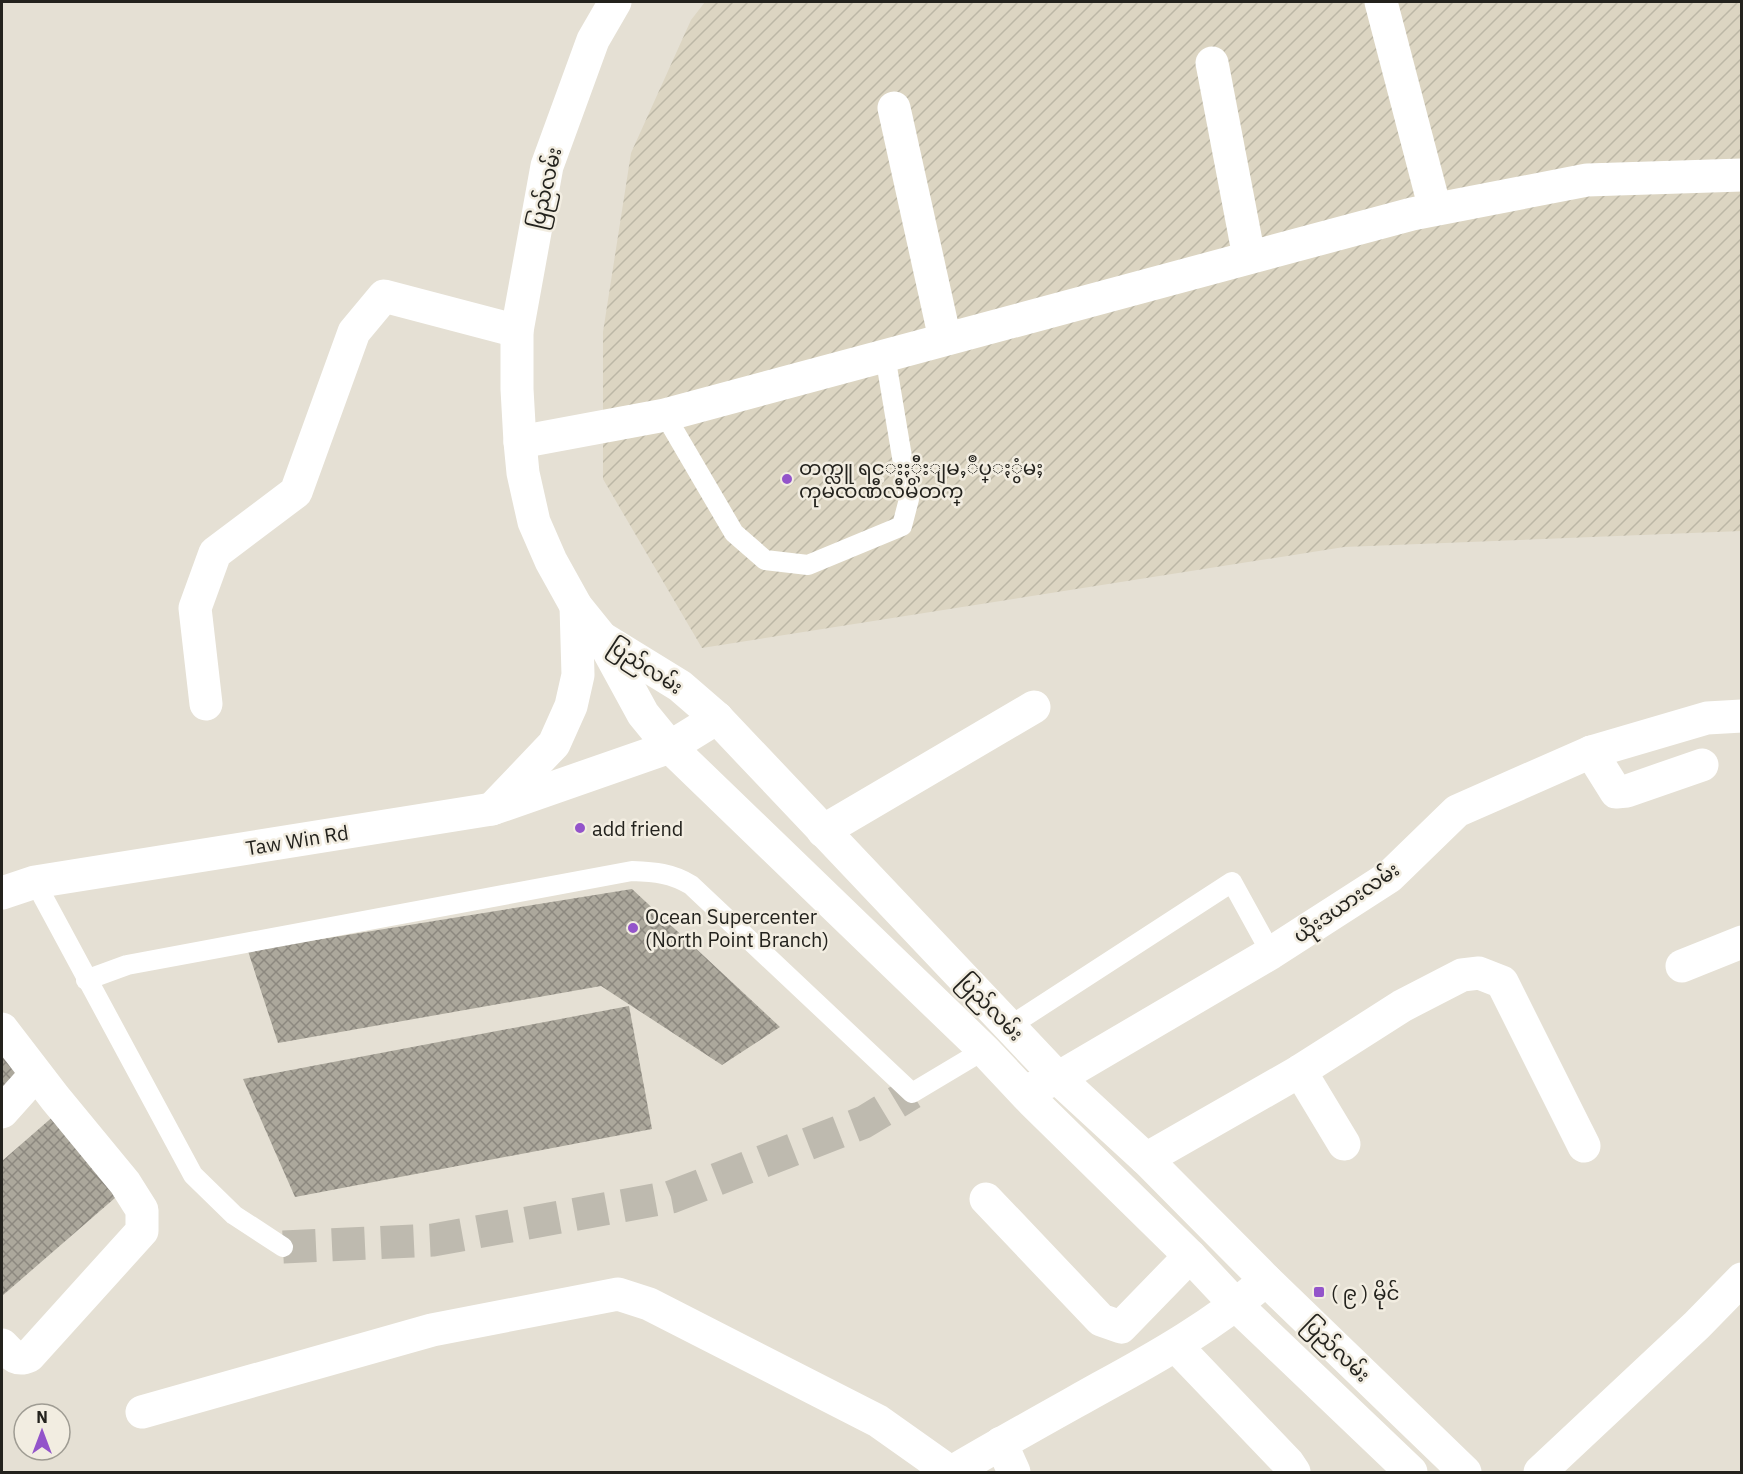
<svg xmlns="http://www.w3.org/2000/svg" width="1743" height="1474" font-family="'IBM Plex Sans','Noto Sans Myanmar',sans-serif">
<defs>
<pattern id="industrial-furrows" width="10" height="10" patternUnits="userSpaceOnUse" patternTransform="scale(1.5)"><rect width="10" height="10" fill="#dcd5c2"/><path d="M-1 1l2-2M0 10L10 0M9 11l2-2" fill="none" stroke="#bcb7a6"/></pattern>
<pattern id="building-cross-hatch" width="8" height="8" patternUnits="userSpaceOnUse" patternTransform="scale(1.5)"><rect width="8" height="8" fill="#aca89c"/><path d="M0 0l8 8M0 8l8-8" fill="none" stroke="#8c887f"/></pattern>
</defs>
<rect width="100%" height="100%" fill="#e5e0d4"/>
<polygon fill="url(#industrial-furrows)" points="705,2 1741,2 1741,531 1344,547 702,648 603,479 603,332 631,153 691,20"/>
<g fill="url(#building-cross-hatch)">
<polygon points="632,889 780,1027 722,1065 601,986 278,1043 248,951"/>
<polygon points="629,1006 652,1129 295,1197 243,1079"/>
<polygon points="2,1049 21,1072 2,1089"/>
<polygon points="56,1114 123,1191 2,1296 2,1161"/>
</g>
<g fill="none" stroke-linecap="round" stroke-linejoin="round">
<polyline stroke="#bebaaf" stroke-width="33" stroke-dasharray="33 16" stroke-linecap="butt" points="283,1247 433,1240 671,1197 864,1122 912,1093"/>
<g stroke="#fff" stroke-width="20">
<polyline points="665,415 734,533 765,560 808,565 902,526 909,499 885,355"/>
<polyline points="35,882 193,1175 234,1215 283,1247"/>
<path d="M 86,980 L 127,965 L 632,871 C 655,872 671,873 691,885 L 912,1093 L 984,1050"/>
<polyline points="1010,1026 1232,882 1271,953"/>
</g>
<g stroke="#fff" stroke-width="33">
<polyline points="1381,2 1435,209"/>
<polyline points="1212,63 1249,257"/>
<polyline points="894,108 945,339"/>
<polyline points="520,442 665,415 1412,214 1587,180 1742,175"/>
<polyline points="206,704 195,608 215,553 296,492 354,332 384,296 517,331"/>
<polyline points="1591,752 1616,792 1627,791 1702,765"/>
<polyline points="823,831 1034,707"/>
<polyline points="1682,966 1742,942"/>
<path d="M 2,1029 L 55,1098 L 125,1183 L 142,1210 L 142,1231 L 29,1356 C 16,1362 11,1354 2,1345"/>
<polyline points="1300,1071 1344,1144"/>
<polyline points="1033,1088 1058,1078 1271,953 1389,877 1457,811 1591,752 1707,718 1742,716"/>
<polyline points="2,1112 36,1074"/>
<polyline points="1146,1159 1300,1071 1402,1006 1462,975 1479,973 1502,982 1584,1146"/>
<polyline points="986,1199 1101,1320 1121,1327 1190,1256"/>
<polyline points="1176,1346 1288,1463 1294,1472"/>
<polyline points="142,1412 432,1330 618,1294 649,1304 878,1421 950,1472"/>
<polyline points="1001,1443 1014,1472"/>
<path d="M 952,1472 C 1001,1443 1050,1416 1100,1388 C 1159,1356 1215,1324 1266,1280"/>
<polyline points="1540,1472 1697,1325 1742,1279"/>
</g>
<polyline stroke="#fff" stroke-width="33" points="2,893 35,882 492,809 670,747 717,718"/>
<g stroke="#fff" stroke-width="33">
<polyline points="615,2 593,40 547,166 517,331 517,389 520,442 523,473 534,522 551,561 576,606 601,637 643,714 670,747 984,1050 1033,1102 1190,1256 1237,1306 1411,1472"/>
<polyline points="602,638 680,686 717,718 1058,1078 1146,1159 1266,1280 1465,1472"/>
<polyline points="492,809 554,744 571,706 578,675 576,606"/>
</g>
</g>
<g fill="#9354ca" stroke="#f2ede1" stroke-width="2">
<circle cx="787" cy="479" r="6"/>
<circle cx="580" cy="828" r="6"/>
<circle cx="633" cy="928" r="6"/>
<rect x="1313" y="1286" width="12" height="12" rx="3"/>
</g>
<g text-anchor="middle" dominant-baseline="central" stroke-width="5" stroke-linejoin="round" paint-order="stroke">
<g font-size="20" fill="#23221d" stroke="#f2ede1">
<text transform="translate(545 188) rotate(-77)">ပြည်လမ်း</text>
<text transform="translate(646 666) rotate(33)">ပြည်လမ်း</text>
<text transform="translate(297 840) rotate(-9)">Taw Win Rd</text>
<text transform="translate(1346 902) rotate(-35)">ယိုးဒယားလမ်း</text>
<text transform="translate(991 1007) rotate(46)">ပြည်လမ်း</text>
<text transform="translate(1337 1349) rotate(44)">ပြည်လမ်း</text>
</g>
<g font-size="20" fill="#23221d" stroke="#f2ede1" text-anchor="start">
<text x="799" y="467">တက္လူ ရင္းႏွီးျမႇဳပ္ႏွံမႈ<tspan x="799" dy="23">ကုမၸဏီလီမိတက္</tspan></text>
<text x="592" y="828">add friend</text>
<text x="645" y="916">Ocean Supercenter<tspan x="645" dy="23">(North Point Branch)</tspan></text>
<text x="1331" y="1292">( ၉ ) မိုင်</text>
</g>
</g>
<rect width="1743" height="1474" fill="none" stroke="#23221d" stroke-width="6"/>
<g transform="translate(42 1432)"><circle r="28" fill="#f2ede1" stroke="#9f9c93" stroke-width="1.5"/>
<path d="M0-4.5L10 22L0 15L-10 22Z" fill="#9354ca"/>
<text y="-9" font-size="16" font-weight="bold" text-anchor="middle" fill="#23221d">N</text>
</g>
</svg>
